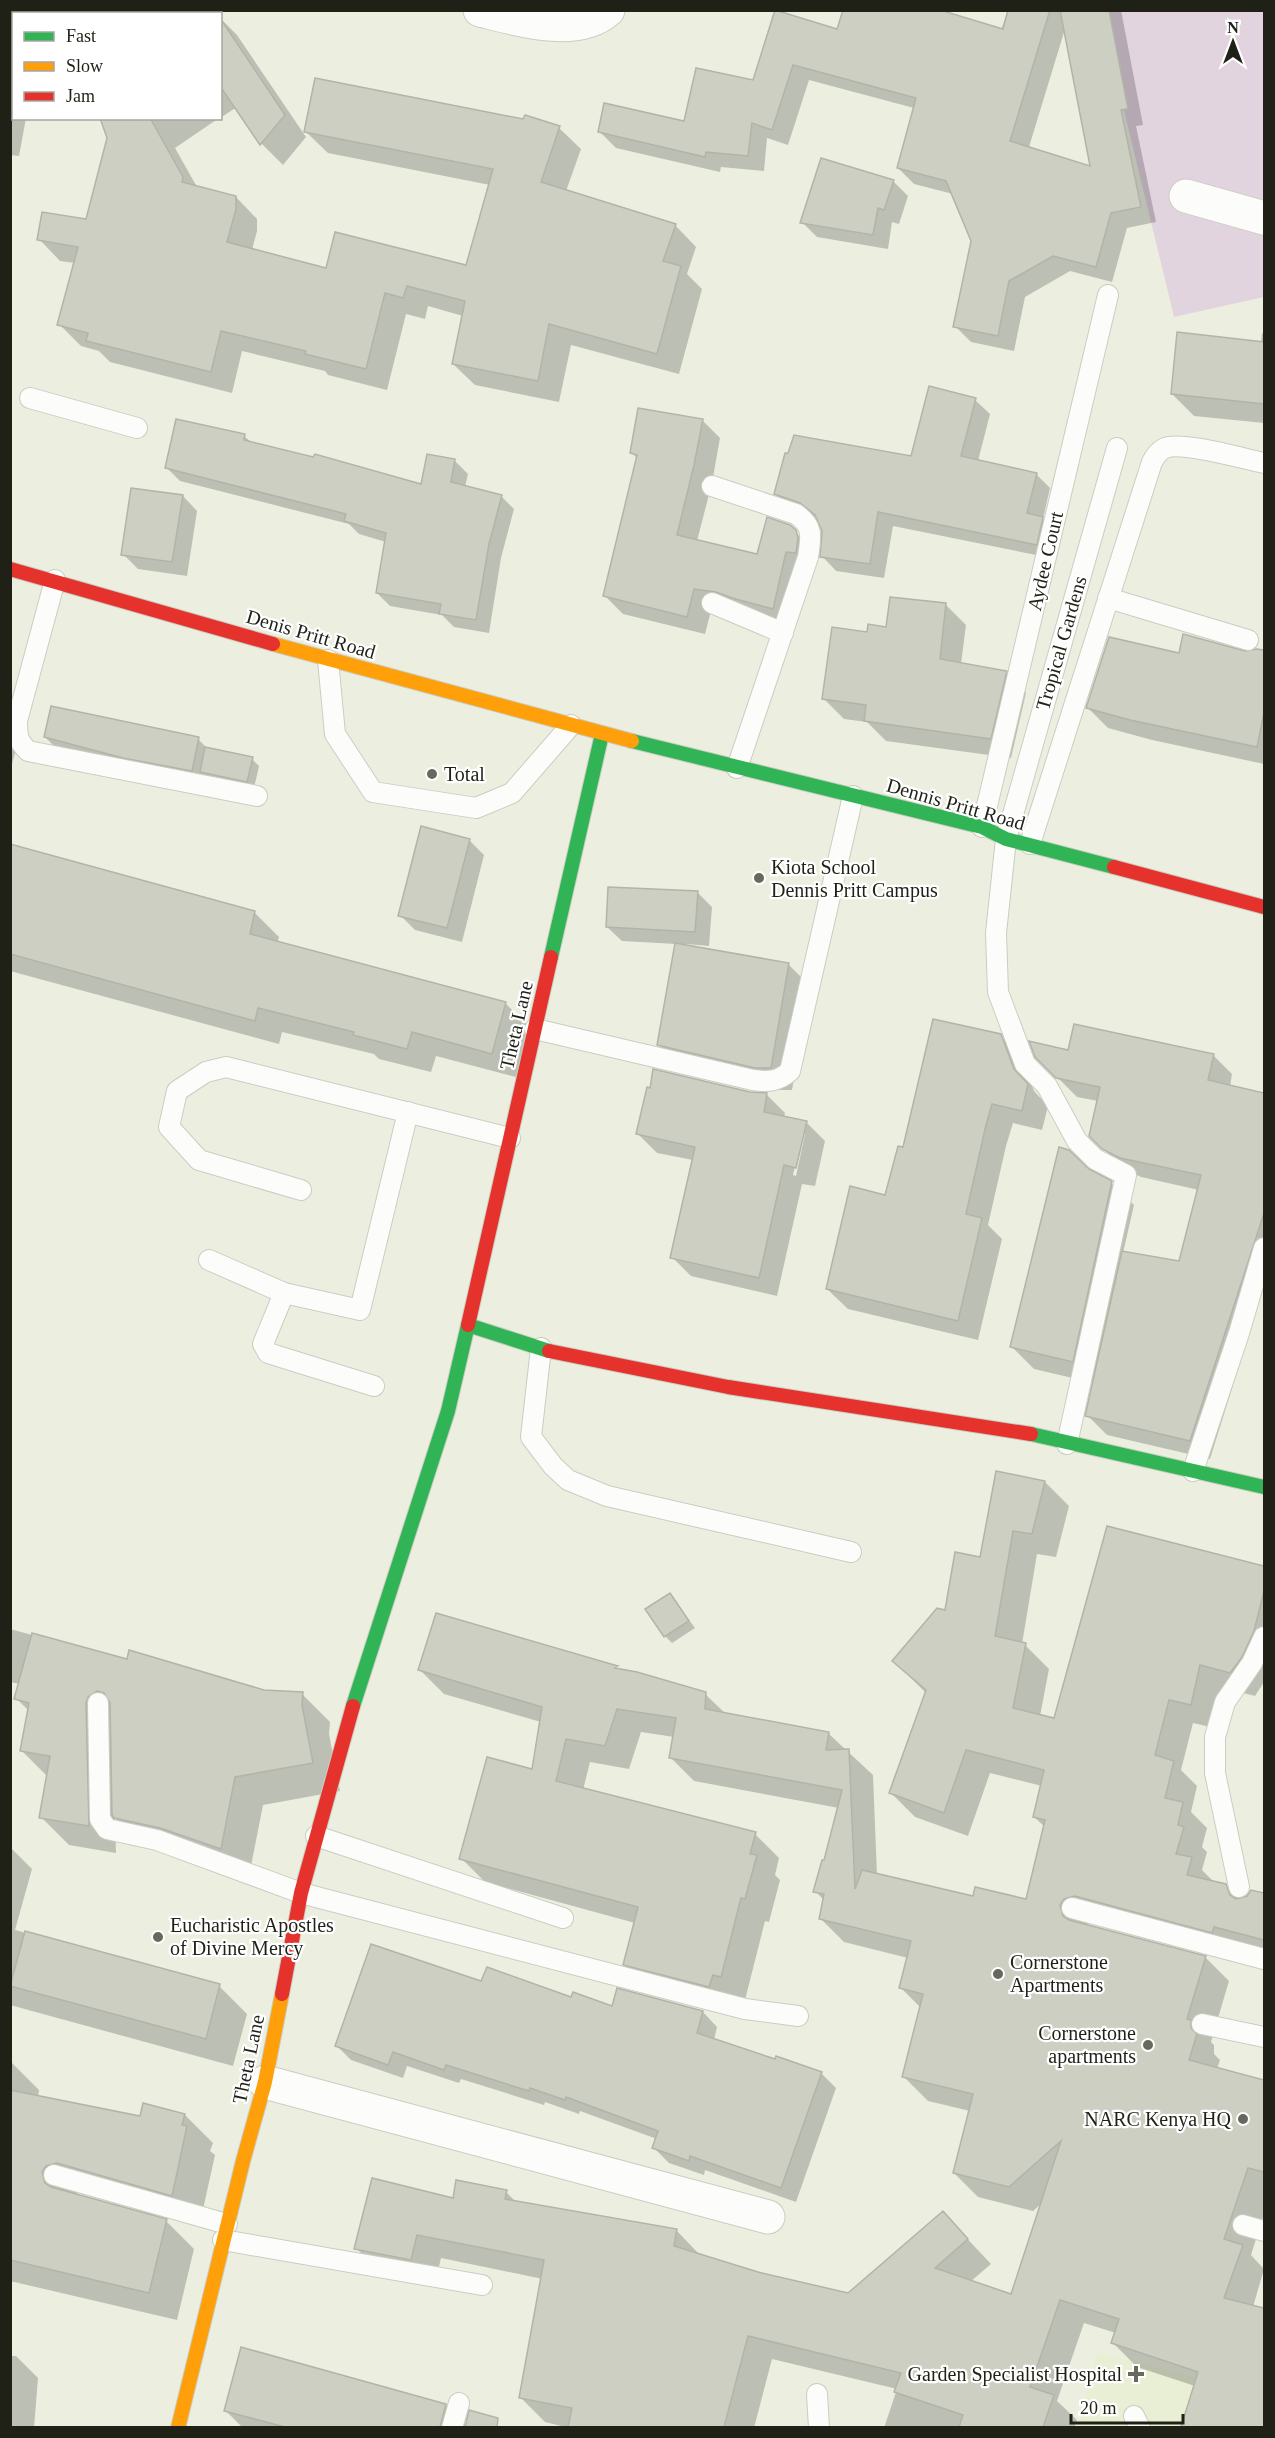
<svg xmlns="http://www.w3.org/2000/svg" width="1275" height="2438" font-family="Georgia,serif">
<rect width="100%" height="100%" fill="#ecefe0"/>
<polygon fill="#e9efd5" points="1097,2352 1264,2395 1264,2427 1077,2428"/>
<polygon fill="#e2d4df" points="1100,11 1264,11 1264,297 1174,317"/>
<g fill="#0003" fill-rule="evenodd">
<polygon points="32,10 94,10 93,14 46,14"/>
<polygon points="142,10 166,10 169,14 137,14"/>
<path d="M 1008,10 L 1121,10 L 1143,125 L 1136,126 L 1156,222 L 1127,228 L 1112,282 L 1070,271 L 1025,297 L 1014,351 L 971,342 L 955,326 L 972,240 L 953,194 L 914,184 L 898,168 L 914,108 L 809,80 L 788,145 L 767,138 L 764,171 L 721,167 L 720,172 L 616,148 L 600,132 L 685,123 L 838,31 L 1001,30 ZM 1065,29 L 1092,168 L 1029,147 Z"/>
<polygon points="220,18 237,35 306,137 283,165 262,144 237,107 220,118"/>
<polygon points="10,49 14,50 14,118 26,118 19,156 10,155"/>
<polygon points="526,117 559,128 581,149 566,191 675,225 696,247 687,274 702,289 679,374 571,345 559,402 475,385 453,364 463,316 428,306 425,319 406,314 387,390 328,375 325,371 242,351 232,393 110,362 99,351 81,346 59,324 75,263 60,261 39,239 87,221 109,138 101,118 219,118 175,148 197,187 236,197 257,219 257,231 252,250 327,270 468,267 490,185 328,153 306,132 524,121"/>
<polygon points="893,181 908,196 899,224 892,222 888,249 817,237 802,222"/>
<polygon points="1262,333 1264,334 1264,423 1194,416 1172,394 1261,343"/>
<polygon points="975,400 990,414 978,461 1036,474 1050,488 1043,519 1056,533 1051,558 893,526 884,578 836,571 822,556 823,531 816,517 790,508 775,493 912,458"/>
<polygon points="702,420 720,438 712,483 697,541 758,556 789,526 815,552 814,571 804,569 791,626 712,607 705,634 623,614 605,596 638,459 632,453"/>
<polygon points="244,436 252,443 422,486 454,460 468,474 465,487 501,496 514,509 501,558 489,633 454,627 442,615 390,606 377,593 386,542 359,534 349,524 180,481 166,467"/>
<polygon points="183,496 197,511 187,576 138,569 123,554"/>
<polygon points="945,604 966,625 961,664 1006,672 1026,693 1011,758 886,741 867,722 844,719 823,698 868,634"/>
<polygon points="1256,650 1264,652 1264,764 1152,740 1108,728 1088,708 1180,655 1245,653"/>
<polygon points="10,707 24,721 10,771"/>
<polygon points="45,737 198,739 209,750 252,759 259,766 254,788 60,752"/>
<polygon points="469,840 484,855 462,942 415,930 400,915"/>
<polygon points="10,845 255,913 279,937 277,943 505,1003 530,1027 516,1077 436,1056 431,1072 379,1059 374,1054 282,1032 279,1044 10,971"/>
<polygon points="697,892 712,907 709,946 686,944 685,947 788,964 810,986 792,1090 778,1090 681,1067 659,1045 676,944 622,941 607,927"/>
<polygon points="1000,1036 1021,1056 1034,1091 1048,1106 1042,1130 1013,1123 1006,1146 988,1225 1002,1239 978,1340 848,1309 827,1289 886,1197"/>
<polygon points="1069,1052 1213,1055 1232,1074 1230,1087 1264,1095 1264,1286 1210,1459 1107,1435 1087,1415 1094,1383 1034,1369 1012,1347 1088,1171 1111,1183 1134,1205 1123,1253 1180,1263 1199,1190 1141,1177 1123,1168 1091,1136 1098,1101 1077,1097 1037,1057"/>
<path d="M 766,1094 L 785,1113 L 784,1117 L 806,1122 L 825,1141 L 815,1186 L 802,1184 L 777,1296 L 691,1276 L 672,1257 L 693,1160 L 657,1153 L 638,1134 ZM 802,1134 L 805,1134 L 796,1176 L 793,1175 Z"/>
<polygon points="1045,1482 1069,1506 1056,1557 1037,1554 1022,1644 1025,1645 1049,1669 1040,1716 1055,1720 1108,1527 1264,1568 1264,1682 1255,1696 1224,1688 1215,1728 1193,1723 1181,1770 1197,1786 1191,1812 1207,1828 1202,1847 1207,1852 1202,1870 1215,1883 1225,1885 1239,1899 1247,1898 1251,1891 1264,1894 1264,1957 1100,1920 1088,1923 1086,1926 1205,1957 1229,1981 1211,2042 1214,2045 1214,2054 1220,2060 1217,2069 1264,2082 1264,2214 1251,2255 1264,2269 1253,2307 1264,2310 1264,2428 1182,2428 1195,2386 1137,2367 1113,2343 1116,2333 1084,2323 1057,2401 1077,2420 1074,2428 884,2428 897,2389 772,2359 754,2428 569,2428 545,2422 521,2398 543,2279 441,2258 435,2284 380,2272 356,2248 454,2199 506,2192 517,2203 676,2230 700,2255 758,2273 848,2295 943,2213 991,2264 970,2282 1012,2296 1043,2202 1033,2211 978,2197 954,2173 970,2111 928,2101 904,2077 921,2008 901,1988 908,1958 844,1942 820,1918 824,1900 815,1891 825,1862 839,1808 694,1781 670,1757 674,1737 641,1732 629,1769 590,1762 583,1790 755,1834 779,1858 775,1875 780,1880 769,1922 765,1921 745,2000 648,1988 624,1964 635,1923 485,1882 461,1858 533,1770 541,1722 444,1694 420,1670 437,1614 617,1668 621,1671 705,1694 726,1714 829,1734 873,1775 877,1875 974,1898 1027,1901 1045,1827 1034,1817 1042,1786 990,1773 968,1836 915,1817 891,1793 926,1693 894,1661 947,1611 981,1558"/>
<polygon points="670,1594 695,1628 672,1643 665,1636"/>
<polygon points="10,1629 128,1661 263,1691 302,1694 330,1722 329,1734 340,1791 263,1805 249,1876 144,1846 115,1817 116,1853 69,1845 41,1817 48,1777 21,1750 29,1711 16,1698 20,1684 10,1682"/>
<polygon points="10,1847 32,1869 15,1930 219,1986 247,2014 233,2066 10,2005"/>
<polygon points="482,1983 613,2008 703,2012 717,2027 714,2040 821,2073 836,2088 796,2202 705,2170 704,2175 669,2163 654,2148 657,2139 580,2111 579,2114 545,2102 544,2105 461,2079 459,2083 407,2066 403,2078 351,2060 336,2045"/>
<polygon points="10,2061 39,2090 38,2097 141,2118 185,2115 213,2143 210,2151 215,2155 200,2223 86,2191 72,2194 166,2221 194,2249 177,2320 10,2281"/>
<polygon points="10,2356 16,2356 38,2378 34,2428 10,2428"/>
<polygon points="446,2405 468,2428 243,2428 225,2410"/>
</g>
<g fill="#cccfc2" stroke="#b2b4a9" stroke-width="1.5">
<polygon points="775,10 837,29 843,10 940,10 1003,29 1008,10 1050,10 1010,141 1090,166 1060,10 1109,10 1128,109 1121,110 1141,207 1111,213 1096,267 1053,256 1009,281 998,336 953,327 971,241 946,181 897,168 916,98 793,65 772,130 752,123 748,156 706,152 705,157 598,132 604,103 684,121 696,68 753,80"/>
<polygon points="220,18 285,115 260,145 220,86"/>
<polygon points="315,78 523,119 525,115 560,126 541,182 676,224 663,261 681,266 657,354 549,324 538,381 452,364 465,301 407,286 403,298 385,293 366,369 305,354 306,351 221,331 211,372 86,341 88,333 57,325 78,247 37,240 42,212 86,219 107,138 100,118 150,118 183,177 182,182 236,196 236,209 227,242 326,268 335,232 466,265 493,169 304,132"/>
<polygon points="821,158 894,180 884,210 878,208 873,235 800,223"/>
<polygon points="1177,332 1264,342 1264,404 1171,394"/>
<polygon points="929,386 976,398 961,456 1037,473 1027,513 1043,517 1037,545 878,512 870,564 820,557 822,531 815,515 800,503 774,494 785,453 788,453 794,435 911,456"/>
<polygon points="638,408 703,419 694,465 677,535 757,554 767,517 790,525 796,530 798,538 796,553 786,552 773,609 732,598 716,592 694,589 687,617 603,596 637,455 630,453"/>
<polygon points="176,419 245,434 244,440 313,457 315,454 421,484 427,454 455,459 451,482 502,495 489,544 476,620 439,614 441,604 376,593 386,533 344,521 346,514 165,468"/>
<polygon points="131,488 183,495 172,562 121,555"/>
<polygon points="890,597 946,603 940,659 1007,671 991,739 864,721 866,705 822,699 832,627 867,632 868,624 886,627"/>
<polygon points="1183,634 1245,651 1256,649 1264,650 1264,713 1257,747 1130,720 1086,708 1109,637 1179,653"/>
<polygon points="51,706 199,737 192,771 123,758 44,737"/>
<polygon points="205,747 253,757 247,782 200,772"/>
<polygon points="421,826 470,839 447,928 398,916"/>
<polygon points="10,844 255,911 250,934 506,1002 492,1054 412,1032 407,1049 353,1035 354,1032 258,1008 255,1021 10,954"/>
<polygon points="608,887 698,891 695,932 606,927"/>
<polygon points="675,943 789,963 771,1068 755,1068 657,1045"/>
<polygon points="933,1019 1001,1034 1014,1069 1028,1084 1022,1111 992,1104 986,1125 966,1214 982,1218 958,1321 826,1289 850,1186 885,1195 898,1146 903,1147"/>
<polygon points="1074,1024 1214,1054 1208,1080 1264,1093 1264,1213 1190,1441 1085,1416 1122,1251 1179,1261 1201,1175 1120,1158 1102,1149 1089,1136 1100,1087 1056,1078 1035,1057 1029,1041 1068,1050"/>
<polygon points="653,1069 750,1092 767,1093 764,1112 807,1121 796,1168 784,1165 759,1278 670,1258 695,1147 636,1134 647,1087 650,1088"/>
<polygon points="1059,1147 1069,1150 1089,1169 1112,1181 1073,1362 1010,1347"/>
<polygon points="996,1471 1045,1481 1032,1534 1013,1531 995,1636 1026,1643 1013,1708 1054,1718 1107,1526 1264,1566 1264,1591 1254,1631 1242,1657 1230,1673 1200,1665 1191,1705 1169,1700 1155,1755 1174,1761 1165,1798 1183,1802 1178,1825 1184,1827 1176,1854 1192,1857 1187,1875 1226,1884 1230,1895 1236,1899 1247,1896 1251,1890 1264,1893 1264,1940 1214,1927 1212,1933 1075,1896 1064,1899 1060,1905 1063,1916 1069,1920 1206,1956 1187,2019 1191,2020 1191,2028 1197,2034 1189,2060 1264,2080 1264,2172 1248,2168 1224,2239 1243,2245 1224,2298 1264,2308 1264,2427 1181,2427 1198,2372 1111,2343 1119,2319 1060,2300 1030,2387 1054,2395 1043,2427 959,2427 963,2415 894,2392 901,2373 748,2336 724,2427 568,2427 572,2408 519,2398 544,2260 417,2235 411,2260 354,2249 372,2178 453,2198 456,2180 507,2190 505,2199 677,2229 674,2246 758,2272 848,2293 943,2211 968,2239 935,2268 1011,2294 1061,2141 1009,2187 953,2173 973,2094 902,2077 923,1994 899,1988 911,1941 819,1919 824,1894 813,1892 822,1860 824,1860 842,1790 669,1758 676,1718 617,1709 605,1746 566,1739 556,1781 756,1832 750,1854 757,1855 745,1899 741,1898 721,1977 713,1975 709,1987 623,1965 638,1907 459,1859 487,1757 532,1769 542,1707 418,1670 436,1613 618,1666 615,1668 637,1672 706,1692 705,1709 829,1732 826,1750 849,1749 855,1889 862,1870 973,1896 975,1887 1026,1899 1045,1820 1033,1817 1044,1770 966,1750 944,1813 889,1793 926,1690 892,1661 937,1608 945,1610 955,1552 980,1557"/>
<polygon points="670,1593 689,1621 664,1637 645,1609"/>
<polygon points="32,1633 127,1659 129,1650 264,1690 303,1692 302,1705 313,1763 235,1777 221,1849 160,1828 114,1818 112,1815 110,1703 104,1693 97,1691 88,1697 86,1703 89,1826 39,1818 50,1756 20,1751 29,1703 14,1699"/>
<polygon points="25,1931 220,1984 206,2039 10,1986"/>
<polygon points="371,1944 481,1981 487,1967 571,1997 573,1992 612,2006 617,1988 703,2011 697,2033 775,2059 776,2056 822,2072 781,2188 690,2156 689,2161 652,2148 658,2131 566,2097 565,2100 530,2088 529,2091 446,2065 444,2070 393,2052 388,2065 335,2046"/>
<polygon points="10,2090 140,2116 143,2103 185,2114 182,2125 187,2126 172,2196 57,2163 46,2166 42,2172 45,2183 51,2187 167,2219 149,2293 10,2260"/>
<polygon points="241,2347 446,2404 440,2427 285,2427 224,2411"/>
<polygon points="469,2410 498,2418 497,2427 465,2427"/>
</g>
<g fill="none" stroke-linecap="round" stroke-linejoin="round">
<defs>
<g id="lane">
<polyline points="30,398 137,428"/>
<path d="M 712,486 L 796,514 C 814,527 811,536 808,557 L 737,768"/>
<path d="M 55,580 L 17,721 C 17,736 18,741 28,751 L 257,796"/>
<polyline points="1108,598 1248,640"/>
<polyline points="712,603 783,633"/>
<polyline points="328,660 335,734 373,792 476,808 512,793 571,725"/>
<polyline points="982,827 1108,295"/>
<path d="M 1030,844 L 1152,462 C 1155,457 1158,451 1165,448 C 1182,441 1244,459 1264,463"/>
<path d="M 535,1029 L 753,1080 C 768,1082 778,1082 790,1071 L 853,796"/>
<polyline points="301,1190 199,1160 169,1127 177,1091 206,1072 226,1067 510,1138"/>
<polyline points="209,1260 284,1293 360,1310 408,1112"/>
<polyline points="284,1293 263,1344 268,1353 374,1386"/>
<polyline points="541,1348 531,1437 553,1466 568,1480 607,1496 851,1552"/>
<polyline points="1067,1444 1126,1175 1095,1159 1077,1141 1047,1086 1025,1064 998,992 996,933 1006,839 1117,448"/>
<polyline points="1193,1471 1239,1333 1264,1248"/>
<polyline points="98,1703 100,1819 107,1829 157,1840 301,1893 745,2009 798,2016"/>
<polyline points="316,1836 563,1918"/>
<polyline points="1239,1887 1215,1773 1215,1737 1225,1702 1252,1663 1264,1637"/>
<polyline points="1072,1908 1264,1959"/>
<polyline points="1202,2024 1264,2037"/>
<polyline points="54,2175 227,2224"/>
<polyline points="1243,2225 1264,2231"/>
<polyline points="223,2240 482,2285"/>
<polyline points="817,2394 819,2428"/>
<polyline points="1134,2416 1140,2428"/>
<polyline points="452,2428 459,2403"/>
</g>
<g id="street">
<path d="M 480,10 C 516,19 577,38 608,10"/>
<polyline points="1186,196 1264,218"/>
<polyline points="265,2082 768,2217"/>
</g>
<g id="fast">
<polyline points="632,741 982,827 1006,839 1114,867"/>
<polyline points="551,957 602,734"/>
<polyline points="1031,1434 1264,1487"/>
<polyline points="353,1706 448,1411 468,1325 549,1351"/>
</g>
<g id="slow">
<polyline points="273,644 632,741"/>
<polyline points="178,2428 243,2161 265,2082 282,1994"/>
</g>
<g id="jam">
<polyline points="10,569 273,644"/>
<polyline points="1114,867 1264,907"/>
<polyline points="468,1325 551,957"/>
<polyline points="549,1351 728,1387 1031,1434"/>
<polyline points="282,1994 301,1893 353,1706"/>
</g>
</defs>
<use href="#lane" stroke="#cacdc1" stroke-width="22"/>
<use href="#street" stroke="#cacdc1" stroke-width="35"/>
<use href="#fast" stroke="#cacdc1" stroke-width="16"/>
<use href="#slow" stroke="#cacdc1" stroke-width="16"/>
<use href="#jam" stroke="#cacdc1" stroke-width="16"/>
<use href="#lane" stroke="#fcfdfa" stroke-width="20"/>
<use href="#street" stroke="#fcfdfa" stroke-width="33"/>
<use href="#fast" stroke="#30b455" stroke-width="14"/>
<use href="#slow" stroke="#ff9f0a" stroke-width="14"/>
<use href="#jam" stroke="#e5322d" stroke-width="14"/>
</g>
<g fill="#67695d" stroke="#fff" stroke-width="2">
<circle cx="432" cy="774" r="6"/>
<circle cx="759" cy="878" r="6"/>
<circle cx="158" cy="1937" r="6"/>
<circle cx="998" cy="1974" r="6"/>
<circle cx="1148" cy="2045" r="6"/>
<circle cx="1243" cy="2119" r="6"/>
<path d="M1133 2365h6v6h6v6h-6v6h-6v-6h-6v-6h6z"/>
</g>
<g text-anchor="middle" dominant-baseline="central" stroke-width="4.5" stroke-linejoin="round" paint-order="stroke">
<g font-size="20" fill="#1f2117" stroke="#fff">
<text transform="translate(1045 561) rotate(-77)">Aydee Court</text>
<text transform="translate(311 634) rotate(16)">Denis Pritt Road</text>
<text transform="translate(1061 643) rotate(-74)">Tropical Gardens</text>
<text transform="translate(956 804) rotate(16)">Dennis Pritt Road</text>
<text transform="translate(516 1025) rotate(-77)">Theta Lane</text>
<text transform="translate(248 2059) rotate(-78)">Theta Lane</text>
</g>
<g font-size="20" fill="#1f2117" stroke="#fff" text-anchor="start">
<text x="444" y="774">Total</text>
<text x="771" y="867">Kiota School<tspan x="771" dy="23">Dennis Pritt Campus</tspan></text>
<text x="170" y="1925">Eucharistic Apostles<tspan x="170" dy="23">of Divine Mercy</tspan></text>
<text x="1010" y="1962">Cornerstone<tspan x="1010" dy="23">Apartments</tspan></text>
<text x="1136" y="2033" text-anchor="end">Cornerstone<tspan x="1136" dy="23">apartments</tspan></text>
<text x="1231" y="2119" text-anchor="end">NARC Kenya HQ</text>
<text x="1122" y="2374" text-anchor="end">Garden Specialist Hospital</text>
</g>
</g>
<rect width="1275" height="2438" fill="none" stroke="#1f2117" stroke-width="24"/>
<rect x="12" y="12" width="210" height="108" fill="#ffffff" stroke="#a5a6a2" stroke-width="1.5"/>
<rect x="24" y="32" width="30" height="9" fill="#30b455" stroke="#a5a6a2" stroke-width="1.5"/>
<text x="66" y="42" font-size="18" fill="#1f2117">Fast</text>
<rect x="24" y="62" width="30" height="9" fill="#ff9f0a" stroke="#a5a6a2" stroke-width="1.5"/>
<text x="66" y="72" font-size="18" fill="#1f2117">Slow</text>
<rect x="24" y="92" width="30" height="9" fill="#e5322d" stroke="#a5a6a2" stroke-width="1.5"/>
<text x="66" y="102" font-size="18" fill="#1f2117">Jam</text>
<g transform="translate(1233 42)" stroke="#ffffff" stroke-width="4.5" paint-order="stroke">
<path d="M0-4.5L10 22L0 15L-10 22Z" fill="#1f2117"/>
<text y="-9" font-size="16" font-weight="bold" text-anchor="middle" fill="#1f2117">N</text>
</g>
<path d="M1071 2414v9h112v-9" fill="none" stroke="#1f2117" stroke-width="3"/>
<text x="1080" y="2414" font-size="18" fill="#1f2117" stroke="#ffffff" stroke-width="4.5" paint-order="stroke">20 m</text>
</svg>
